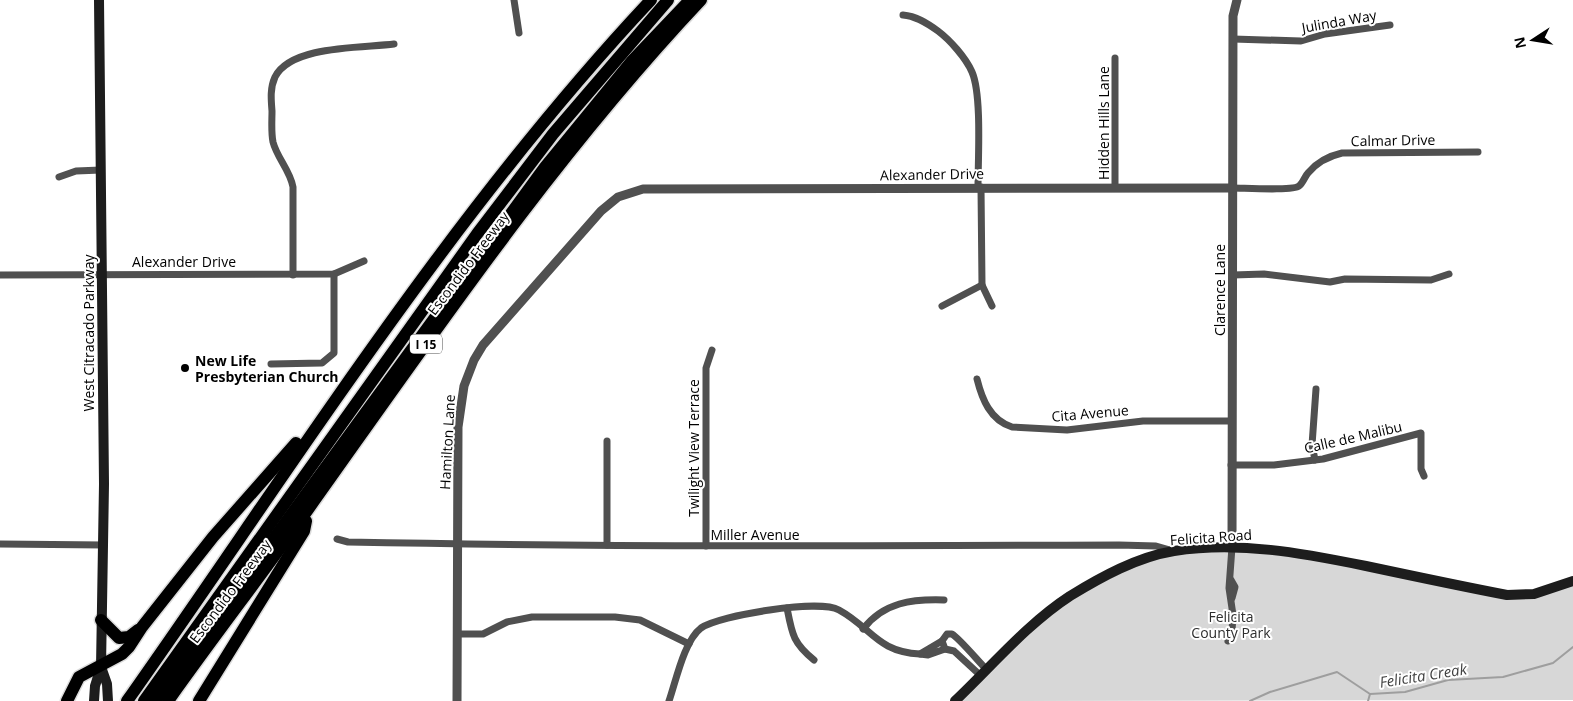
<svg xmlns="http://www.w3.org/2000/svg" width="1573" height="701" font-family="'Open Sans',sans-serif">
<rect width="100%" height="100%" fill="#fff"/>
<polygon fill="#d7d7d7" points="1259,548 1507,595 1573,581 1573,700 955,701 1064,600 1162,554"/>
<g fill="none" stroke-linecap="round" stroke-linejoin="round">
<g stroke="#9e9e9e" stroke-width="2">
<polyline points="1250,701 1270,692 1337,672 1370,694 1405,692 1448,680 1503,677 1553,663 1573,647"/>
<polyline points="1368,701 1370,694"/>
</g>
<defs>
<g id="motorway">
<polyline points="101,620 119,638 129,637 138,630"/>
<polyline points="67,701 79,677 122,654 129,647 142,627 213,537 296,443"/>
<path d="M 127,701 C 295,463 451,213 651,0"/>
<polyline points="144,701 477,234 553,134 668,0"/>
<polyline points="155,701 545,167 631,62 690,0"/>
<path d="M 168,701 C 214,636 263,573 309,508 C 433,334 554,156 701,0"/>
<polyline points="199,701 304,531 306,521"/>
</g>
</defs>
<use href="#motorway" stroke="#dbdbdb" stroke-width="15"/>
<g stroke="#505050" stroke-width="7">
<polyline points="514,0 519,33"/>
<path d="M 903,15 C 916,16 927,23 938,31 C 950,40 966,58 972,72 C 982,95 978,159 978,187"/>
<polyline points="1233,39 1301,41 1325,34 1390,25"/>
<polyline points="1115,58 1115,188"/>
<polyline points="59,177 76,171 101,170"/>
<polyline points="981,187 982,285 992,306"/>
<path d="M 1233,188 C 1244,188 1293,191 1299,186 C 1303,183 1305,176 1308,173 C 1317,162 1329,156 1342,153 L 1478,152"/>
<polyline points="0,275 334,274 364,261"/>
<path d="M 293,275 L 293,187 C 290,170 277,158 273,142 C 271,132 272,121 272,111 C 271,99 270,88 275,77 C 291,45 363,48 394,44"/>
<polyline points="1233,275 1264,274 1330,282 1345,279 1431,280 1449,274"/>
<polyline points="942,306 982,285"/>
<polyline points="271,364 322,363 334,353 334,274"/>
<path d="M 977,379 C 982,399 990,420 1012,427 L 1067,430 L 1143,421 L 1232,421"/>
<polyline points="607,441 607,545"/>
<polyline points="1315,460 1312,445 1316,389"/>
<polyline points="1231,465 1274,465 1323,459 1421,433 1421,469 1424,476"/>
<path d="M 337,539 L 348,542 C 605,547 862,546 1119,545 L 1156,546 L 1170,550"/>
<polyline points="0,544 104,545"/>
<polyline points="706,546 706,368 712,350"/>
<polyline points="1231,580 1235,587 1232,598"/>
<path d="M 787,608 C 792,634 793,643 814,660"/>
<path d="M 863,629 C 884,602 912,599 944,600"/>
<polyline points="457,634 483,634 507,622 532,617 615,617 640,620 689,644"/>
<polyline points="942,641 920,654 928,655 945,649"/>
<polyline points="1228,641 1232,631 1233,615 1229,588 1232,547"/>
<path d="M 981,676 L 954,651 L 945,649 L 942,641 L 947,634 L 952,634 C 959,638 979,662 987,670"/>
<path d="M 669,701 C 676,681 684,641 701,628 C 720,615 819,599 839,610 C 872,628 877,652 920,654"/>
</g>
<g stroke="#505050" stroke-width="9">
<polyline points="1232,547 1233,16 1237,0"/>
<polyline points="457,701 458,427 464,386 474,360 483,345 601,211 618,197 643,189 1233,188"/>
</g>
<g stroke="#1d1d1d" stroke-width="10">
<polyline points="101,667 107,684 108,701"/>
<polyline points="94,701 95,686 101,667 104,484 99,0"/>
<path d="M 955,701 C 992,666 1027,624 1070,596 C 1101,577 1137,557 1174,551 C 1239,541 1302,553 1366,566 C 1413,576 1460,586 1507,595 L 1534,594 L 1573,581"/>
</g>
<use href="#motorway" stroke="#000" stroke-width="12"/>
</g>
<circle fill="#000" stroke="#fff" stroke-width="2" cx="185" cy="368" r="5"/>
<g text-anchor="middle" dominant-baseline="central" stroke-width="4" stroke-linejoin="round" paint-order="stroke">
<rect fill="#fff" stroke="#4c4c4c" stroke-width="1" x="410" y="334.5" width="32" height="19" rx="4"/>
<g font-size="12" font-weight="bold" fill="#000">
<text x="426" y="344">I 15</text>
</g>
<g font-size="14" fill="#000" stroke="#fff">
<text transform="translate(1339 21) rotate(-10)">Julinda Way</text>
<text transform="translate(1103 123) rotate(-90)">Hidden Hills Lane</text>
<text transform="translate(1393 140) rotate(-1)">Calmar Drive</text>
<text transform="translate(932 174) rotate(-1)">Alexander Drive</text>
<text x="184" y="261">Alexander Drive</text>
<text transform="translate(468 263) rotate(-53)">Escondido Freeway</text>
<text transform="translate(1219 290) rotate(-90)">Clarence Lane</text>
<text transform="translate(88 333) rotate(-90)">West Citracado Parkway</text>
<text transform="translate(1090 413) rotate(-5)">Cita Avenue</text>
<text transform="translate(1353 437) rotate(-13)">Calle de Malibu</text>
<text transform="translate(447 442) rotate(-87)">Hamilton Lane</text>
<text transform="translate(693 448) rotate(-90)">Twilight View Terrace</text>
<text x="755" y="534">Miller Avenue</text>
<text transform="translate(1211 537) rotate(-4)">Felicita Road</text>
<text transform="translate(230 591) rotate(-53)">Escondido Freeway</text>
</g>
<g font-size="14" font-weight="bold" fill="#000" stroke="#fff" text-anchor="start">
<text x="195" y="360">New Life<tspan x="195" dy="16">Presbyterian Church</tspan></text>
</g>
<g font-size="14" fill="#2e2e2e" stroke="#fff">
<text x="1231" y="616">Felicita<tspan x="1231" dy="16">County Park</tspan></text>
</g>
<g font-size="15" font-style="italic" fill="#3f3f3f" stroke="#fff">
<text transform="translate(1423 675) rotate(-9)">Felicita Creak</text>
</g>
</g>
<g transform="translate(1533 40) rotate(258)" stroke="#ffffff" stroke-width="4" paint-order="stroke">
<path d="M0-4L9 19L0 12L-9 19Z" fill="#000000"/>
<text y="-8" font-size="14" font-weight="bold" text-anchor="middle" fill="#000000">N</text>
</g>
</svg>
